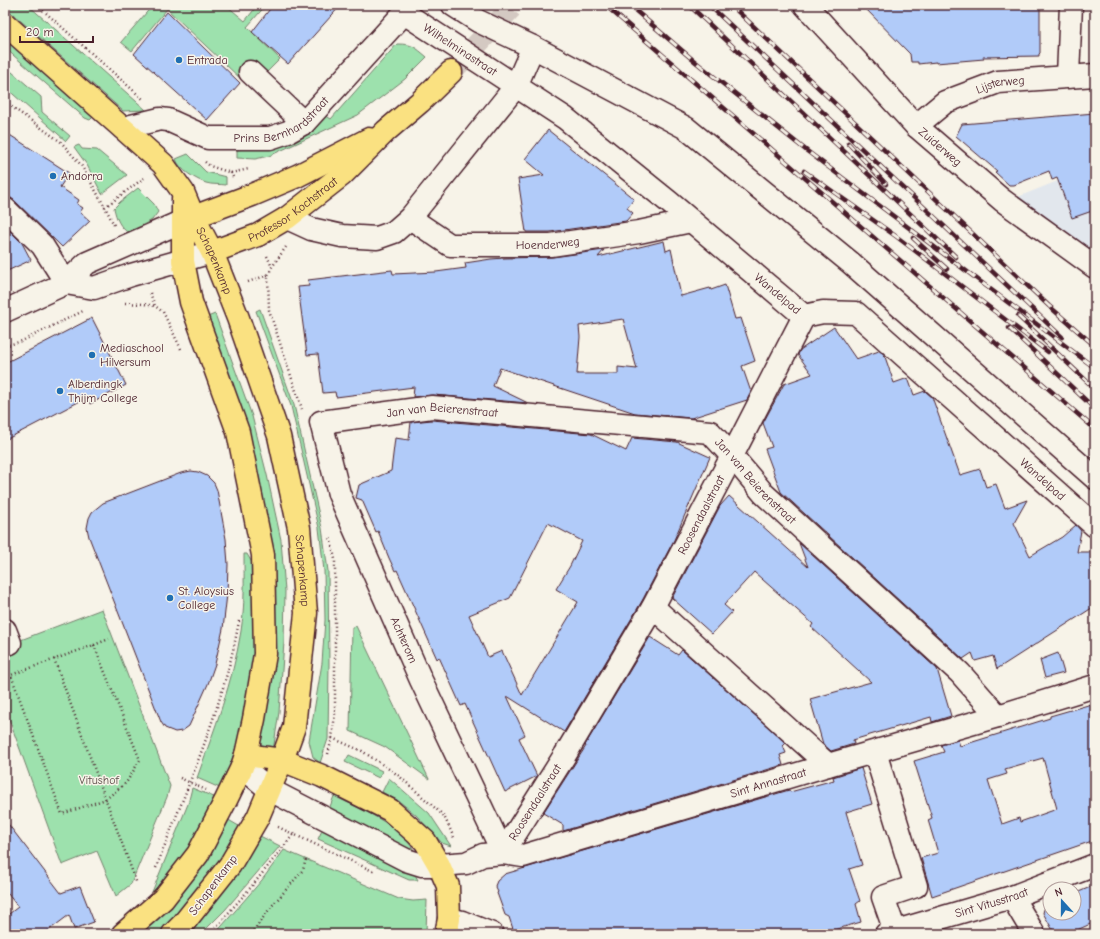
<svg xmlns="http://www.w3.org/2000/svg" width="1100" height="939" font-family="'Comic Neue',sans-serif">
<rect width="100%" height="100%" fill="#f7f3e8"/>
<filter id="ink" filterUnits="userSpaceOnUse"><feTurbulence type="fractalNoise" baseFrequency=".025" numOctaves="2"/><feDisplacementMap in="SourceGraphic" scale="8" xChannelSelector="R" yChannelSelector="G"/><feConvolveMatrix kernelMatrix="1 2 1 2 8 2 1 2 1" color-interpolation-filters="sRGB"/></filter>
<g filter="url(#ink)">
<polygon fill="#e2e7ed" points="1095,166 1095,276 998,205"/>
<g fill="#9de1ad" stroke="#74806c">
<polygon points="5,5 28,5 146,110 123,111 5,7"/>
<polygon points="153,5 226,5 245,21 257,6 256,5 266,5 247,27 280,59 267,72 258,67 244,82 167,9 132,51 121,42"/>
<polygon points="5,38 93,117 90,120 85,118 5,48"/>
<path d="M 397,44 C 413,44 415,47 427,57 L 405,79 L 358,115 L 269,156 L 255,159 L 237,158 L 237,150 L 264,147 L 325,115 L 331,119 Z"/>
<polygon points="5,66 41,97 42,112 70,136 66,141 5,87"/>
<polygon points="79,145 82,149 97,150 127,175 102,194 87,165 74,147"/>
<path d="M 188,154 L 206,172 L 226,177 L 226,185 C 220,184 212,185 206,183 C 197,180 179,170 176,159 Z"/>
<path d="M 138,188 L 154,204 L 158,212 L 152,220 L 129,233 C 120,228 116,218 114,208 L 120,202 Z"/>
<polygon points="260,309 294,405 322,528 328,571 329,664 328,739 320,763 313,757 309,741 322,663 325,620 324,571 319,528 291,406 256,311"/>
<polygon points="215,314 252,416 267,475 281,540 285,591 284,642 279,712 273,751 265,750 259,740 273,642 205,318"/>
<path d="M 244,554 L 247,554 L 259,575 L 260,639 L 244,724 L 222,789 L 197,778 C 214,730 233,682 241,631 C 245,606 244,580 244,554 Z"/>
<polygon points="102,609 170,786 167,797 131,884 116,896 97,851 62,865 5,708 5,646"/>
<polygon points="356,626 429,779 385,747 350,731 352,627"/>
<polygon points="349,755 382,771 379,778 345,762"/>
<polygon points="389,778 429,813 451,846 442,843 416,815 400,802 382,792"/>
<path d="M 192,788 L 214,797 C 204,830 177,868 152,892 L 188,804 Z"/>
<path d="M 334,796 C 362,810 399,824 415,852 L 412,856 L 328,812 Z"/>
<polygon points="225,818 244,829 176,922 162,934 137,934"/>
<polygon points="324,826 414,873 418,880 409,880 318,839"/>
<polygon points="256,834 280,846 225,910 201,934 181,934"/>
<polygon points="284,850 399,899 413,901 427,900 426,934 215,934 262,880"/>
</g>
<g fill="#b1cbf9" stroke="#4a1f2b" fill-rule="evenodd">
<polygon points="273,5 341,5 288,64 252,32"/>
<polygon points="862,5 1039,5 1039,8 1040,8 1040,53 1039,54 1039,56 983,57 984,59 936,63 936,62 918,64 918,62 911,62 910,54"/>
<polygon points="167,12 240,83 207,120 134,54"/>
<polygon points="1095,113 1095,210 1072,218 1057,178 1052,180 1049,171 1014,185 1009,185 995,172 997,171 956,136 962,124"/>
<polygon points="548,130 634,199 627,208 633,213 626,221 550,232 526,232 518,179 544,175 525,159"/>
<polygon points="5,132 69,173 60,187 79,200 77,204 83,208 80,212 90,221 62,247 14,200 5,194"/>
<polygon points="5,226 22,243 31,260 5,272"/>
<path d="M 664,241 L 666,251 L 671,249 L 681,296 L 710,288 L 711,290 L 725,285 L 735,319 L 741,318 L 755,361 L 742,366 L 751,392 L 747,400 L 691,418 L 635,413 L 500,368 L 493,386 L 528,403 L 433,395 L 413,397 L 414,387 L 336,397 L 335,392 L 323,393 L 318,354 L 307,355 L 298,287 L 309,286 L 308,280 L 392,270 L 393,274 L 436,272 L 466,268 L 465,263 L 491,259 L 505,258 L 553,257 L 604,250 L 598,257 ZM 623,319 L 637,369 L 618,367 L 618,374 L 577,374 L 580,337 L 579,326 Z"/>
<polygon points="92,318 126,385 90,404 88,397 5,440 5,363"/>
<polygon points="834,327 856,359 879,351 884,354 894,383 908,378 914,395 925,391 932,397 960,475 980,469 986,487 996,484 1005,508 1027,500 1014,523 1030,556 1062,537 1076,525 1081,531 1077,552 1090,552 1095,561 1095,606 997,669 993,656 975,661 972,653 963,659 781,492 765,449 772,447 763,423 784,384 812,374 798,355 800,350"/>
<path d="M 432,420 L 591,434 L 626,451 L 632,438 L 677,442 L 710,457 L 674,540 L 642,601 L 564,732 L 507,696 L 525,735 L 519,738 L 537,776 L 505,792 L 465,704 L 461,706 L 439,657 L 437,659 L 397,570 L 395,571 L 389,558 L 378,531 L 376,532 L 362,500 L 356,498 L 359,485 L 391,471 L 395,438 L 409,440 L 411,422 ZM 548,523 L 582,541 L 570,566 L 556,589 L 578,602 L 522,695 L 502,651 L 488,657 L 469,615 L 510,598 Z"/>
<polygon points="191,471 198,472 207,476 214,483 217,490 226,539 228,564 227,594 223,629 215,664 208,684 189,726 182,731 175,732 165,728 161,722 89,537 87,528 89,518 92,512 103,503 181,473"/>
<polygon points="729,496 808,567 799,543 937,669 951,716 932,722 931,717 853,740 854,744 831,751 823,744 810,699 871,682 811,627 813,624 754,572 724,605 732,612 712,634 672,598 720,506"/>
<polygon points="650,637 678,655 682,650 786,743 783,746 786,753 780,755 783,765 563,831 563,825 543,813 586,746 585,745"/>
<polygon points="1058,653 1064,673 1045,678 1040,660"/>
<path d="M 1095,703 L 1095,840 L 932,896 L 921,858 L 938,853 L 928,820 L 932,818 L 914,761 L 944,752 L 941,745 L 958,740 L 960,746 L 1050,718 L 1050,716 ZM 1043,758 L 1057,809 L 1020,822 L 1019,818 L 1002,824 L 988,780 L 1007,774 L 1005,769 Z"/>
<polygon points="861,768 872,804 846,812 862,865 849,869 860,901 856,904 861,922 820,934 519,934 513,929 509,917 505,915 497,893 498,892 495,886 497,881 505,874 789,790 790,792 834,780 833,777"/>
<polygon points="5,820 61,893 80,886 94,922 74,929 69,915 44,934 5,934 5,917 18,907 5,890"/>
<polygon points="1095,885 1095,922 1068,934 1055,934 1043,913 1047,898 1050,897 1050,913 1074,913 1074,894"/>
</g>
<g fill="none" stroke-linecap="round" stroke-linejoin="round">
<polyline stroke="#d4c9c2" stroke-width="22" stroke-dasharray="22 11" stroke-linecap="butt" points="451,72 514,5"/>
<defs>
<g id="minor">
<polyline points="453,5 478,21 533,47 686,128 851,263 1095,478"/>
<path id="s1" d="M 805,5 L 916,126 L 1002,200 L 1095,267"/>
<polyline points="250,72 304,123"/>
<polyline points="1068,76 1071,5"/>
<path id="s2" d="M 916,126 L 945,102 L 998,82 L 1095,75"/>
<path id="s3" d="M 123,128 L 160,119 L 168,120 L 208,138 L 270,138 L 288,132 L 304,123 L 404,13 L 565,118 L 669,202 L 804,316 L 823,312 L 856,313 L 1095,526"/>
<polyline points="5,209 42,245 66,283"/>
<polyline points="287,218 311,229 342,236 377,238 394,232 410,218 516,86 533,47"/>
<path id="s4" d="M 410,218 L 450,245 L 551,245 L 639,232 L 691,221"/>
<polyline points="66,283 94,288 131,275 212,252"/>
<polyline points="5,311 66,283 87,263 183,221"/>
<polyline points="653,607 828,765"/>
<polyline points="5,630 10,643"/>
<polyline points="875,752 916,886 883,897 895,931"/>
<path id="s5" d="M 242,767 L 270,790 L 406,860 L 422,865 L 439,865 L 466,863 L 483,855 L 503,853 L 523,856 L 828,765 L 998,716 L 1095,686"/>
<path id="s6" d="M 503,853 L 421,680 L 339,494 L 321,422 L 432,407 L 710,432 L 732,456 L 764,494 L 960,673 L 998,716"/>
<path id="s7" d="M 503,853 L 565,755 L 653,607 L 732,456 L 804,316"/>
<polyline points="1012,897 1034,934"/>
<polyline points="449,919 462,922 492,934"/>
<path id="s8" d="M 886,934 L 1012,897 L 1095,865"/>
</g>
<g id="major">
<path id="s9" d="M 5,24 L 163,164 L 183,192 L 193,216 L 212,252 L 238,318 L 279,436 L 299,528 L 306,613 L 294,727 L 282,760 L 258,817 L 230,865 L 183,924 L 173,934"/>
<polyline points="183,221 252,195 297,176 369,139"/>
<path id="s10" d="M 212,252 L 258,235 L 287,218 L 342,175 L 386,131 L 420,102 L 451,72"/>
<polyline points="246,755 282,760 322,776 390,810 425,841 439,865 448,886 449,919 446,934"/>
<polyline points="123,934 163,899 198,854 226,800 242,767 246,755 254,719 265,654 263,555 238,432 191,302 183,261 183,199"/>
</g>
</defs>
<use href="#minor" stroke="#4a1f2b" stroke-width="25"/>
<use href="#major" stroke="#4a1f2b" stroke-width="25"/>
<g stroke="#4a1f2b" stroke-width="2.5" stroke-dasharray="1 3" stroke-linecap="butt">
<polyline points="37,5 143,99"/>
<polyline points="5,102 61,142 81,165 105,207"/>
<polyline points="205,162 210,166 231,173 233,177"/>
<polyline points="231,173 249,169"/>
<polyline points="114,225 105,207 144,178"/>
<polyline points="286,247 272,267 268,275 269,310 302,409"/>
<polyline points="267,256 272,267"/>
<polyline points="248,282 268,275"/>
<polyline points="150,293 155,306 163,312 182,351"/>
<polyline points="125,303 144,304 155,306"/>
<polyline points="5,346 22,341 83,311"/>
<polygon points="94,645 140,760 126,783 106,799 62,814 11,675"/>
<polyline points="94,645 109,639"/>
<polyline points="54,659 137,884"/>
<polyline points="332,738 362,751 398,775 444,816 455,840"/>
<polyline points="328,754 332,738 335,714 335,559 330,537"/>
<polyline points="180,778 206,790"/>
<polyline points="278,827 375,872"/>
<path d="M 156,868 C 187,787 224,706 239,621"/>
<polyline points="210,934 252,886 297,830"/>
<polyline points="251,934 271,907 303,870 306,859"/>
</g>
<use href="#minor" stroke="#f7f3e8" stroke-width="22"/>
<use href="#major" stroke="#fae181" stroke-width="22"/>
<defs>
<g id="rail">
<polyline points="605,5 1095,429"/>
<polyline points="629,5 692,59 807,151 1095,368"/>
<polyline points="689,5 956,257"/>
<polyline points="709,5 1062,337"/>
<polyline points="731,5 1049,306 1095,346"/>
<polyline points="848,143 886,184"/>
<polyline points="804,171 897,237 1048,352"/>
<polyline points="913,238 947,269"/>
<polyline points="1018,316 1095,389"/>
<polyline points="1009,328 1095,409"/>
</g>
</defs>
<use href="#rail" stroke="#4a1f2b" stroke-width="4.5"/>
<use href="#rail" stroke="#f7f3e8" stroke-width="3" stroke-dasharray="9" stroke-linecap="butt"/>
</g>
</g>
<g fill="#1f6fb2" stroke="#f7f3e8" stroke-width="1.5">
<circle cx="179" cy="60" r="4"/>
<circle cx="53" cy="176" r="4"/>
<circle cx="92" cy="355" r="4"/>
<circle cx="60" cy="391" r="4"/>
<circle cx="170" cy="598" r="4"/>
</g>
<g text-anchor="middle" dominant-baseline="central" stroke-width="3" stroke-linejoin="round" paint-order="stroke">
<g font-size="12" fill="#4a1f2b" stroke="#f7f3e8">
<text stroke="none"><textPath href="#s3" startOffset="405">Wilhelminastraat</textPath></text>
<text stroke="none"><textPath href="#s2" startOffset="96">Lijsterweg</textPath></text>
<text stroke="none"><textPath href="#s3" startOffset="169">Prins Bernhardstraat</textPath></text>
<text stroke="none"><textPath href="#s1" startOffset="196">Zuiderweg</textPath></text>
<text stroke="none"><textPath href="#s10" startOffset="92">Professor Kochstraat</textPath></text>
<text stroke="none"><textPath href="#s4" startOffset="146">Hoenderweg</textPath></text>
<text stroke="none"><textPath href="#s9" startOffset="321">Schapenkamp</textPath></text>
<text stroke="none"><textPath href="#s3" startOffset="806">Wandelpad</textPath></text>
<text stroke="none"><textPath href="#s6" startOffset="591">Jan van Beierenstraat</textPath></text>
<text stroke="none"><textPath href="#s3" startOffset="1143">Wandelpad</textPath></text>
<text stroke="none"><textPath href="#s6" startOffset="927">Jan van Beierenstraat</textPath></text>
<text stroke="none"><textPath href="#s7" startOffset="392">Roosendaalstraat</textPath></text>
<text stroke="none"><textPath href="#s9" startOffset="645">Schapenkamp</textPath></text>
<text transform="translate(404 640) rotate(66)">Achterom</text>
<text stroke="none"><textPath href="#s5" startOffset="565">Sint Annastraat</textPath></text>
<text stroke="none"><textPath href="#s7" startOffset="60">Roosendaalstraat</textPath></text>
<text transform="translate(213 885) rotate(-53)">Schapenkamp</text>
<text stroke="none"><textPath href="#s8" startOffset="110">Sint Vitusstraat</textPath></text>
</g>
<g font-size="12" fill="#4a1f2b" stroke="#f7f3e8" text-anchor="start">
<text x="187" y="60">Entrada</text>
<text x="61" y="176">Andorra</text>
<text x="100" y="348">Mediaschool<tspan x="100" dy="14">Hilversum</tspan></text>
<text x="68" y="384">Alberdingk<tspan x="68" dy="14">Thijm College</tspan></text>
<text x="178" y="591">St. Aloysius<tspan x="178" dy="14">College</tspan></text>
</g>
<g font-size="12" fill="#5f504c" stroke="#f7f3e8">
<text x="99" y="780">Vitushof</text>
</g>
</g>
<rect width="1100" height="939" fill="none" stroke="#f7f3e8" stroke-width="20"/>
<rect x="10" y="10" width="1080" height="919" fill="none" stroke="#4a1f2b" stroke-width="1.5" filter="url(#ink)"/>
<g transform="translate(1062 901) rotate(339)"><circle r="19" fill="#f7f3e8" stroke="#b29e9c"/>
<path d="M0-3L7 15L0 10L-7 15Z" fill="#1f6fb2"/>
<text y="-6" font-size="11" font-weight="bold" text-anchor="middle" fill="#4a1f2b">N</text>
</g>
<path d="M20 36v6h73v-6" fill="none" stroke="#4a1f2b" stroke-width="2"/>
<text x="26" y="36" font-size="12" fill="#4a1f2b" stroke="#f7f3e8" stroke-width="3" paint-order="stroke">20 m</text>
</svg>
